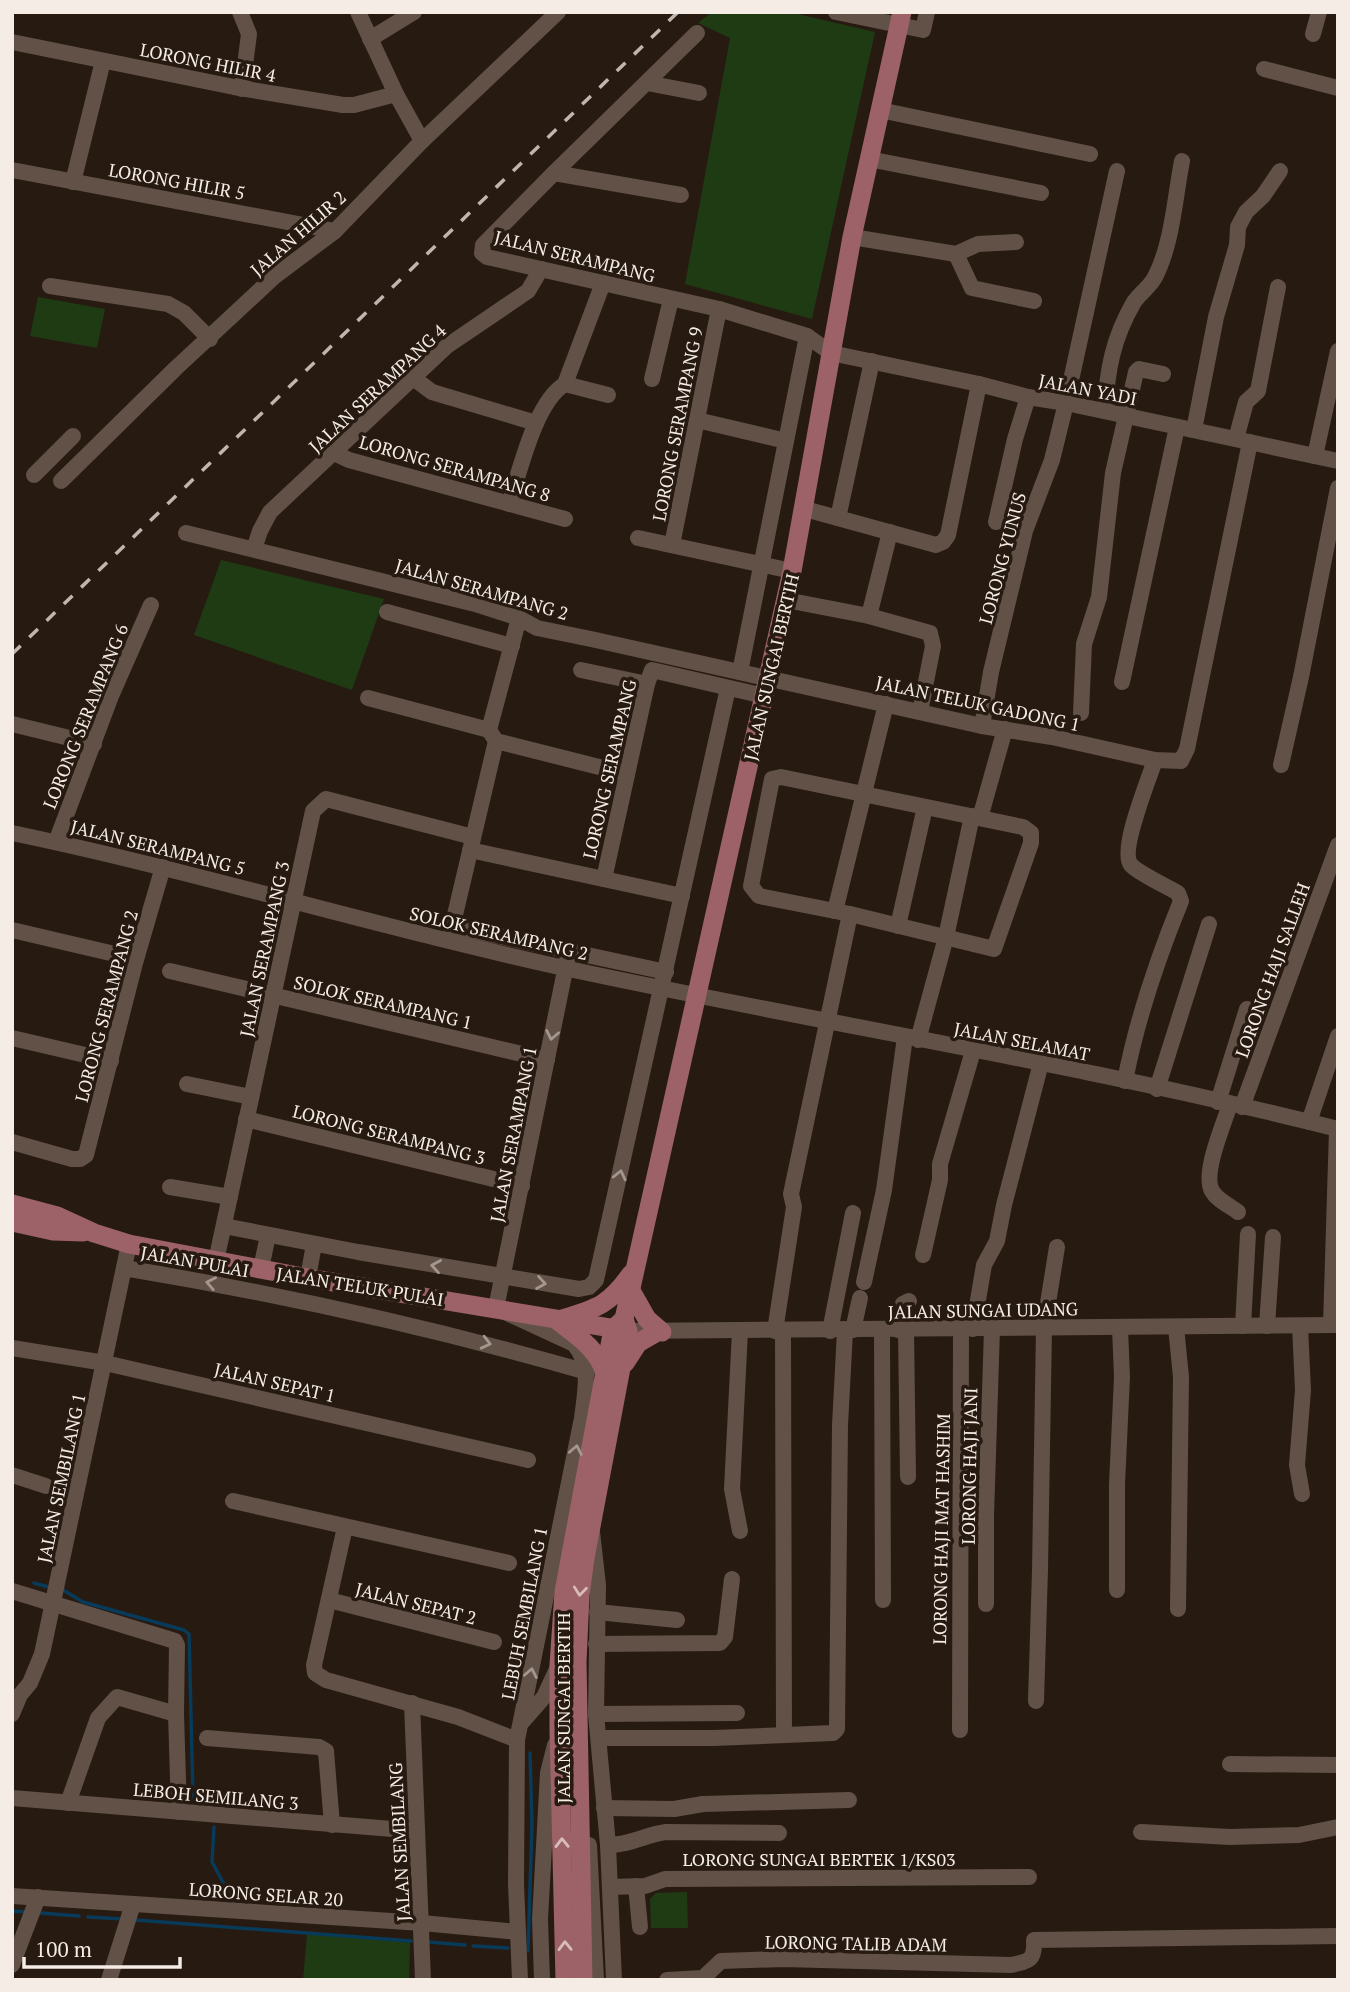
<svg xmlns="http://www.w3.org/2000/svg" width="1350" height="1992" font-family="'PT Serif',serif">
<rect width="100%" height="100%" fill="#271a11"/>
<g fill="#1e3b14">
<polygon points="712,12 789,12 875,32 812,319 685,284 730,38 698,23"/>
<polygon points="38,297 105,309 97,348 30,336"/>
<polygon points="221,560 384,599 352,690 194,635"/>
<polygon points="687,1892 688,1928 651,1928 650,1899 656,1893"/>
<polygon points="307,1934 410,1941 409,1980 303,1980"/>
</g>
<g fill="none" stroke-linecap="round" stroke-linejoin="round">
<g stroke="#083a59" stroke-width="3.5">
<polyline points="34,1583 52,1588"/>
<polyline points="63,1590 83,1602 184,1630 189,1634 193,1797 199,1807"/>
<polyline points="214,1827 212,1862 236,1906"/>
<polyline points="12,1911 27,1912"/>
<polyline points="40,1913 79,1916"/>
<polyline points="88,1917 124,1919"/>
<polyline points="136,1920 411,1941"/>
<polyline points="428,1942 465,1945"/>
<polyline points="473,1946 508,1948"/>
<polyline points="528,1951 532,1825 530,1753"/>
</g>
<g stroke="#615147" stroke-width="16">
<polyline points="240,12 249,34 242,89"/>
<polyline points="358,12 396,94 422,141"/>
<polyline points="836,12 923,30 927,12"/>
<polyline points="697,33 554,173 483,245 482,253 487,257 719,309 807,336 831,353 979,384 1028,397 1066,403 1338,461"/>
<polyline points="1313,34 1319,12"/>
<polyline points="370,39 414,12"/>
<polyline points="12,42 234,87 343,105 354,105 396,94"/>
<polyline points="1264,69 1338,88"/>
<polyline points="647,83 699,93"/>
<polyline points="880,110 1090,154"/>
<polyline points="869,159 1041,193"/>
<polyline points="12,170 335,231"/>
<polyline points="554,173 681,195"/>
<polyline points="73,182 103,61"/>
<polyline points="852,237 956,254 978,244 1016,242"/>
<polyline points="956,254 972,288 1034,301"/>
<polyline points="50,286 168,304 184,313 210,339"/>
<polyline points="412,377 432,392 536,423"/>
<polyline points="652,379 671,299"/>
<polyline points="565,384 608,395"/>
<path d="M 1105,411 C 1107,370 1113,338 1134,302 C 1140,293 1150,287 1155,277 C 1172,245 1175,197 1182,161"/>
<polyline points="697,420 786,441"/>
<polyline points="1194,430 1216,317 1237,245 1238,227 1246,212 1263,196 1280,171"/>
<polyline points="1236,439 1246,402 1258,391 1278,287"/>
<polyline points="334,453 349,460 565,519"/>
<polyline points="1315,456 1338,351"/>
<polyline points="34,475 73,436"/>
<polyline points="61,481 176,368 275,276 335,231 422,141 558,12"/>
<path d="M 509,504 C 520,471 535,402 565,384 L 603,283"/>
<polyline points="805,509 936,545 943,542 948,535 979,384"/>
<polyline points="838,518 872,361"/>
<polyline points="996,522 1015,439 1028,397"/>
<polyline points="186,533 475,604 519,618 537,628 591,639 982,726 1052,737 1155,760 1181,761 1187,749 1250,442"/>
<polyline points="638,538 792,571"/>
<polyline points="672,545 719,309"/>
<polyline points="254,549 260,531 270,512 447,346 528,291 541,269"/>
<polyline points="786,600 869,616 930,633 933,646 920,712"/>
<polyline points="387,612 512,646"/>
<polyline points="869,616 890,532"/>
<polyline points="581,670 647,684"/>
<polyline points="740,672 807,336"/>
<polyline points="1122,682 1177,427"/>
<polyline points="368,698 489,730 496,741"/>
<polyline points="1081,713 1084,644 1099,597 1113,473 1136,372 1139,369 1163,374"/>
<polyline points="12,724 94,744"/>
<polyline points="982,726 991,672 1025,531 1052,460 1066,403 1117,171"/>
<polyline points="489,730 519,618"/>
<polyline points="496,741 627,774"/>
<polyline points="1281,765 1301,677 1338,488"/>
<polygon points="781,777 1023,827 1031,833 1031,843 994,949 850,914 759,896 751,886 772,779"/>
<polyline points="980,818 1005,729"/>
<path d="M 12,833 C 200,872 382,929 569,969 C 825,1024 1084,1065 1338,1129"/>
<polyline points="56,842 111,696 151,605"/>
<polyline points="470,850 682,896"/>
<polyline points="604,879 647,684 652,670 764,696"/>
<polyline points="835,911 886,704"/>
<polyline points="452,926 666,972"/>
<polyline points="898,926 925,807"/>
<polyline points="12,930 136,959"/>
<polyline points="450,936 496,741"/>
<polyline points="170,971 547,1060"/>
<polyline points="12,1038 111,1061"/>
<polyline points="918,1040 946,937 972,816"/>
<path d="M 1125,1081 C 1137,1018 1157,960 1181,901 L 1178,893 C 1168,887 1138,873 1131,865 C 1119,851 1149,779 1155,760"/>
<polyline points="187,1084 251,1097"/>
<polyline points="1157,1089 1209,924"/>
<polyline points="1218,1102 1247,1009"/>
<path d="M 1230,1104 C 1224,1124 1202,1173 1212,1191 C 1217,1200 1230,1206 1238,1212"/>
<polyline points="1242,1107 1338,845"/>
<polyline points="246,1119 522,1186"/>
<polyline points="1309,1122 1338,1036"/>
<polyline points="12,1142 72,1159 80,1159 86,1155 135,963 163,867"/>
<polyline points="170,1187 230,1197"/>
<polyline points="224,1226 358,1252 579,1289 589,1287 596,1280 728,688"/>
<polyline points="923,1255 940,1180 940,1164 973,1051"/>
<polyline points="216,1261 313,811 326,799 473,837"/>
<path d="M 124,1268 C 280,1294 434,1328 587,1372"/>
<polyline points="261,1269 268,1235"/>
<polyline points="308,1278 314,1244"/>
<polyline points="864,1282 884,1190 905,1037"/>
<polyline points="1331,1325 1337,1129"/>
<polyline points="1243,1326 1248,1234"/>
<polyline points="1267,1326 1273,1237"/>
<polyline points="1300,1326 1303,1390 1297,1465 1302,1494"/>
<polyline points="1176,1327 1181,1377 1178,1609"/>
<polyline points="973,1329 984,1265 997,1241 1004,1205 1041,1063"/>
<polyline points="853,1330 860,1298"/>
<polyline points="882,1330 883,1600"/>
<polyline points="898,1330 903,1304 909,1301"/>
<polyline points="906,1330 908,1477"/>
<polyline points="628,1331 1338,1325"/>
<polyline points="775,1331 794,1207 791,1194 850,914"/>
<polyline points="783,1331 784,1734"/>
<polyline points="830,1331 853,1213"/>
<polyline points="12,1348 105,1363 528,1460"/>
<polyline points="12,1475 46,1486"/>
<polyline points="233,1501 509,1563"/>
<polyline points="345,1527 314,1665 315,1673 326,1680 458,1717 517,1740"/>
<polyline points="740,1531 732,1489 740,1331"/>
<polyline points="592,1532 598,1585 596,1714 608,1845 614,1980"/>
<polyline points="1117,1590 1117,1484 1122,1377 1120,1328"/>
<polyline points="12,1591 175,1641 177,1645 176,1714 179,1812"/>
<polyline points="329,1600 494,1642"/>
<polyline points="986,1604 986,1516 992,1329"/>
<polyline points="597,1612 677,1620"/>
<polyline points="596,1644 720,1643 725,1637 732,1579"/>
<polyline points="1036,1701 1040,1570 1044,1328 1057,1247"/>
<polyline points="412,1703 423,1980"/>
<polyline points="12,1714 20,1695 30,1683 42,1654 129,1244"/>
<polyline points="596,1714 737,1713"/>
<polyline points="523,1721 544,1697 558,1667"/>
<polyline points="960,1730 961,1329"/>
<polyline points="207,1738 319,1747 326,1751 332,1825"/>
<polyline points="599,1738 714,1738 833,1733 837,1729 840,1425 845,1331"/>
<polyline points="1230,1764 1338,1765"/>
<polyline points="12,1798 417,1831"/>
<polyline points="68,1803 98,1718 117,1697 176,1714"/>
<polyline points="604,1808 674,1809 703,1804 849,1800"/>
<polyline points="1141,1832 1230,1837 1299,1835 1338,1827"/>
<polyline points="589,1845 596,1980"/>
<path d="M 608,1845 C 631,1845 644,1835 666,1832 L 779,1833"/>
<polyline points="636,1886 640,1927"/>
<polyline points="610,1887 645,1886 665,1879 1029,1877"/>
<polyline points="12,1896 422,1923 518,1932"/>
<polyline points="12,1965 38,1897"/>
<polyline points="109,1980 133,1904"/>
<path d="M 520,1980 L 516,1884 L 517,1740 L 582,1418 C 585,1392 592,1365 574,1344 L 496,1308 L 569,951"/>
<polyline points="542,1980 540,1919 548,1773 555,1745"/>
<path d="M 667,1980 L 703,1978 L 721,1961 L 783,1959 L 1011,1965 C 1030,1961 1035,1960 1034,1940 L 1338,1936"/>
</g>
<g stroke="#9d6267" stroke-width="19">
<polyline points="12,1204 57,1216 94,1233 129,1244 308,1278 623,1330"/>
<polyline points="12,1222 53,1231 83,1232"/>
<polyline points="630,1289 647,1319 662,1332"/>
<path d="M 562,1319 C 598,1308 609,1305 631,1274"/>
<path d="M 558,1321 C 577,1336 598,1349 605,1373"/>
<polyline points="625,1363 638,1343 659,1331"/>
<polyline points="565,1980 559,1731 559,1665 564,1592 613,1329 624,1319"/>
<polyline points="583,1980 577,1662 580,1595 585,1558 628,1331 624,1319 792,571 852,237 902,12"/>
</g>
<polyline stroke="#c0b6af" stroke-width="3.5" stroke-dasharray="12 12" stroke-linecap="butt" points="12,654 678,12"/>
</g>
<defs><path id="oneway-chevron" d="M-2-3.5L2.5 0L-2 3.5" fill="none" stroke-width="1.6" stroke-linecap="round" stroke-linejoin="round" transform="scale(1.75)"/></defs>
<g stroke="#a4978f">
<use href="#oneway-chevron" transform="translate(552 1035) rotate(101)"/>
<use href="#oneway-chevron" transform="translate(620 1175) rotate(-77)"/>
<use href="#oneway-chevron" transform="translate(436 1266) rotate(-170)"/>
<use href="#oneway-chevron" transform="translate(211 1283) rotate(-169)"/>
<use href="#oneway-chevron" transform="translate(541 1283) rotate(9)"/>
<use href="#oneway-chevron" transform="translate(486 1343) rotate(14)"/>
<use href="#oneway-chevron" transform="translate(576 1450) rotate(-79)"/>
<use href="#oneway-chevron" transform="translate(531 1673) rotate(-79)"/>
</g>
<g stroke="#d6bcba">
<use href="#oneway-chevron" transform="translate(580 1591) rotate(96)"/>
<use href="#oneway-chevron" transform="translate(562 1843) rotate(-91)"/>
<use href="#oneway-chevron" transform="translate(565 1946) rotate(-91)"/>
</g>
<g text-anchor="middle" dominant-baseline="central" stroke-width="7" stroke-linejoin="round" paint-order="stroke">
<g font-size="18" fill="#f5ece6" stroke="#271a11">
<text transform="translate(208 62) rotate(11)">LORONG HILIR 4</text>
<text transform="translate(177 181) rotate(10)">LORONG HILIR 5</text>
<text transform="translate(298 233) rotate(-41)">JALAN HILIR 2</text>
<text transform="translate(575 256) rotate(14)">JALAN SERAMPANG</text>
<text transform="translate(377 388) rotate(-43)">JALAN SERAMPANG 4</text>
<text transform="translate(1088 389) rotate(11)">JALAN YADI</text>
<text transform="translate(677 424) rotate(-79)">LORONG SERAMPANG 9</text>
<text transform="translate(455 468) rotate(16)">LORONG SERAMPANG 8</text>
<text transform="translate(1002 558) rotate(-75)">LORONG YUNUS</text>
<text transform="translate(482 589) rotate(16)">JALAN SERAMPANG 2</text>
<text transform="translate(771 667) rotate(-77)">JALAN SUNGAI BERTIH</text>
<text transform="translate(978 703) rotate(12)">JALAN TELUK GADONG 1</text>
<text transform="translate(85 716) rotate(-68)">LORONG SERAMPANG 6</text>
<text transform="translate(609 769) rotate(-77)">LORONG SERAMPANG</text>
<text transform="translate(158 847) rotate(14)">JALAN SERAMPANG 5</text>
<text transform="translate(499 933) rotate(13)">SOLOK SERAMPANG 2</text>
<text transform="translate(264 949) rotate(-78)">JALAN SERAMPANG 3</text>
<text transform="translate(1272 970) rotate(-70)">LORONG HAJI SALLEH</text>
<text transform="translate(383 1002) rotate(13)">SOLOK SERAMPANG 1</text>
<text transform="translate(106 1006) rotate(-75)">LORONG SERAMPANG 2</text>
<text transform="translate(1022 1041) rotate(11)">JALAN SELAMAT</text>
<text transform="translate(389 1134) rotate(14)">LORONG SERAMPANG 3</text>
<text transform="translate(513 1134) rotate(-79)">JALAN SERAMPANG 1</text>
<text transform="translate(195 1261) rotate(10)">JALAN PULAI</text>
<text transform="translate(360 1286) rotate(9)">JALAN TELUK PULAI</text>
<text transform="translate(983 1310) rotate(-1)">JALAN SUNGAI UDANG</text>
<text transform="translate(275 1382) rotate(13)">JALAN SEPAT 1</text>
<text transform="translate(969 1466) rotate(-89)">LORONG HAJI JANI</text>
<text transform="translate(61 1478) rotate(-78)">JALAN SEMBILANG 1</text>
<text transform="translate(941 1529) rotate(-89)">LORONG HAJI MAT HASHIM</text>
<text transform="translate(416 1603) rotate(14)">JALAN SEPAT 2</text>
<text transform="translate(524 1613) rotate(-79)">LEBUH SEMBILANG 1</text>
<text transform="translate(563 1708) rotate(-90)">JALAN SUNGAI BERTIH</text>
<text transform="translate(216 1796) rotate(5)">LEBOH SEMILANG 3</text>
<text transform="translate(399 1842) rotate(-93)">JALAN SEMBILANG</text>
<text x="819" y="1859">LORONG SUNGAI BERTEK 1/KS03</text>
<text transform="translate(266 1894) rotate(4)">LORONG SELAR 20</text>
<text transform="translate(856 1943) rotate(1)">LORONG TALIB ADAM</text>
</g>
</g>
<rect width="1350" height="1992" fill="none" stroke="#f5ece6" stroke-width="28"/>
<path d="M24 1957v10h156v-10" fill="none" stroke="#f5ece6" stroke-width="3.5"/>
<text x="35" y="1957" font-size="21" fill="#f5ece6" stroke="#271a11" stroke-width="5" paint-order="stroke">100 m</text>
</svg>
